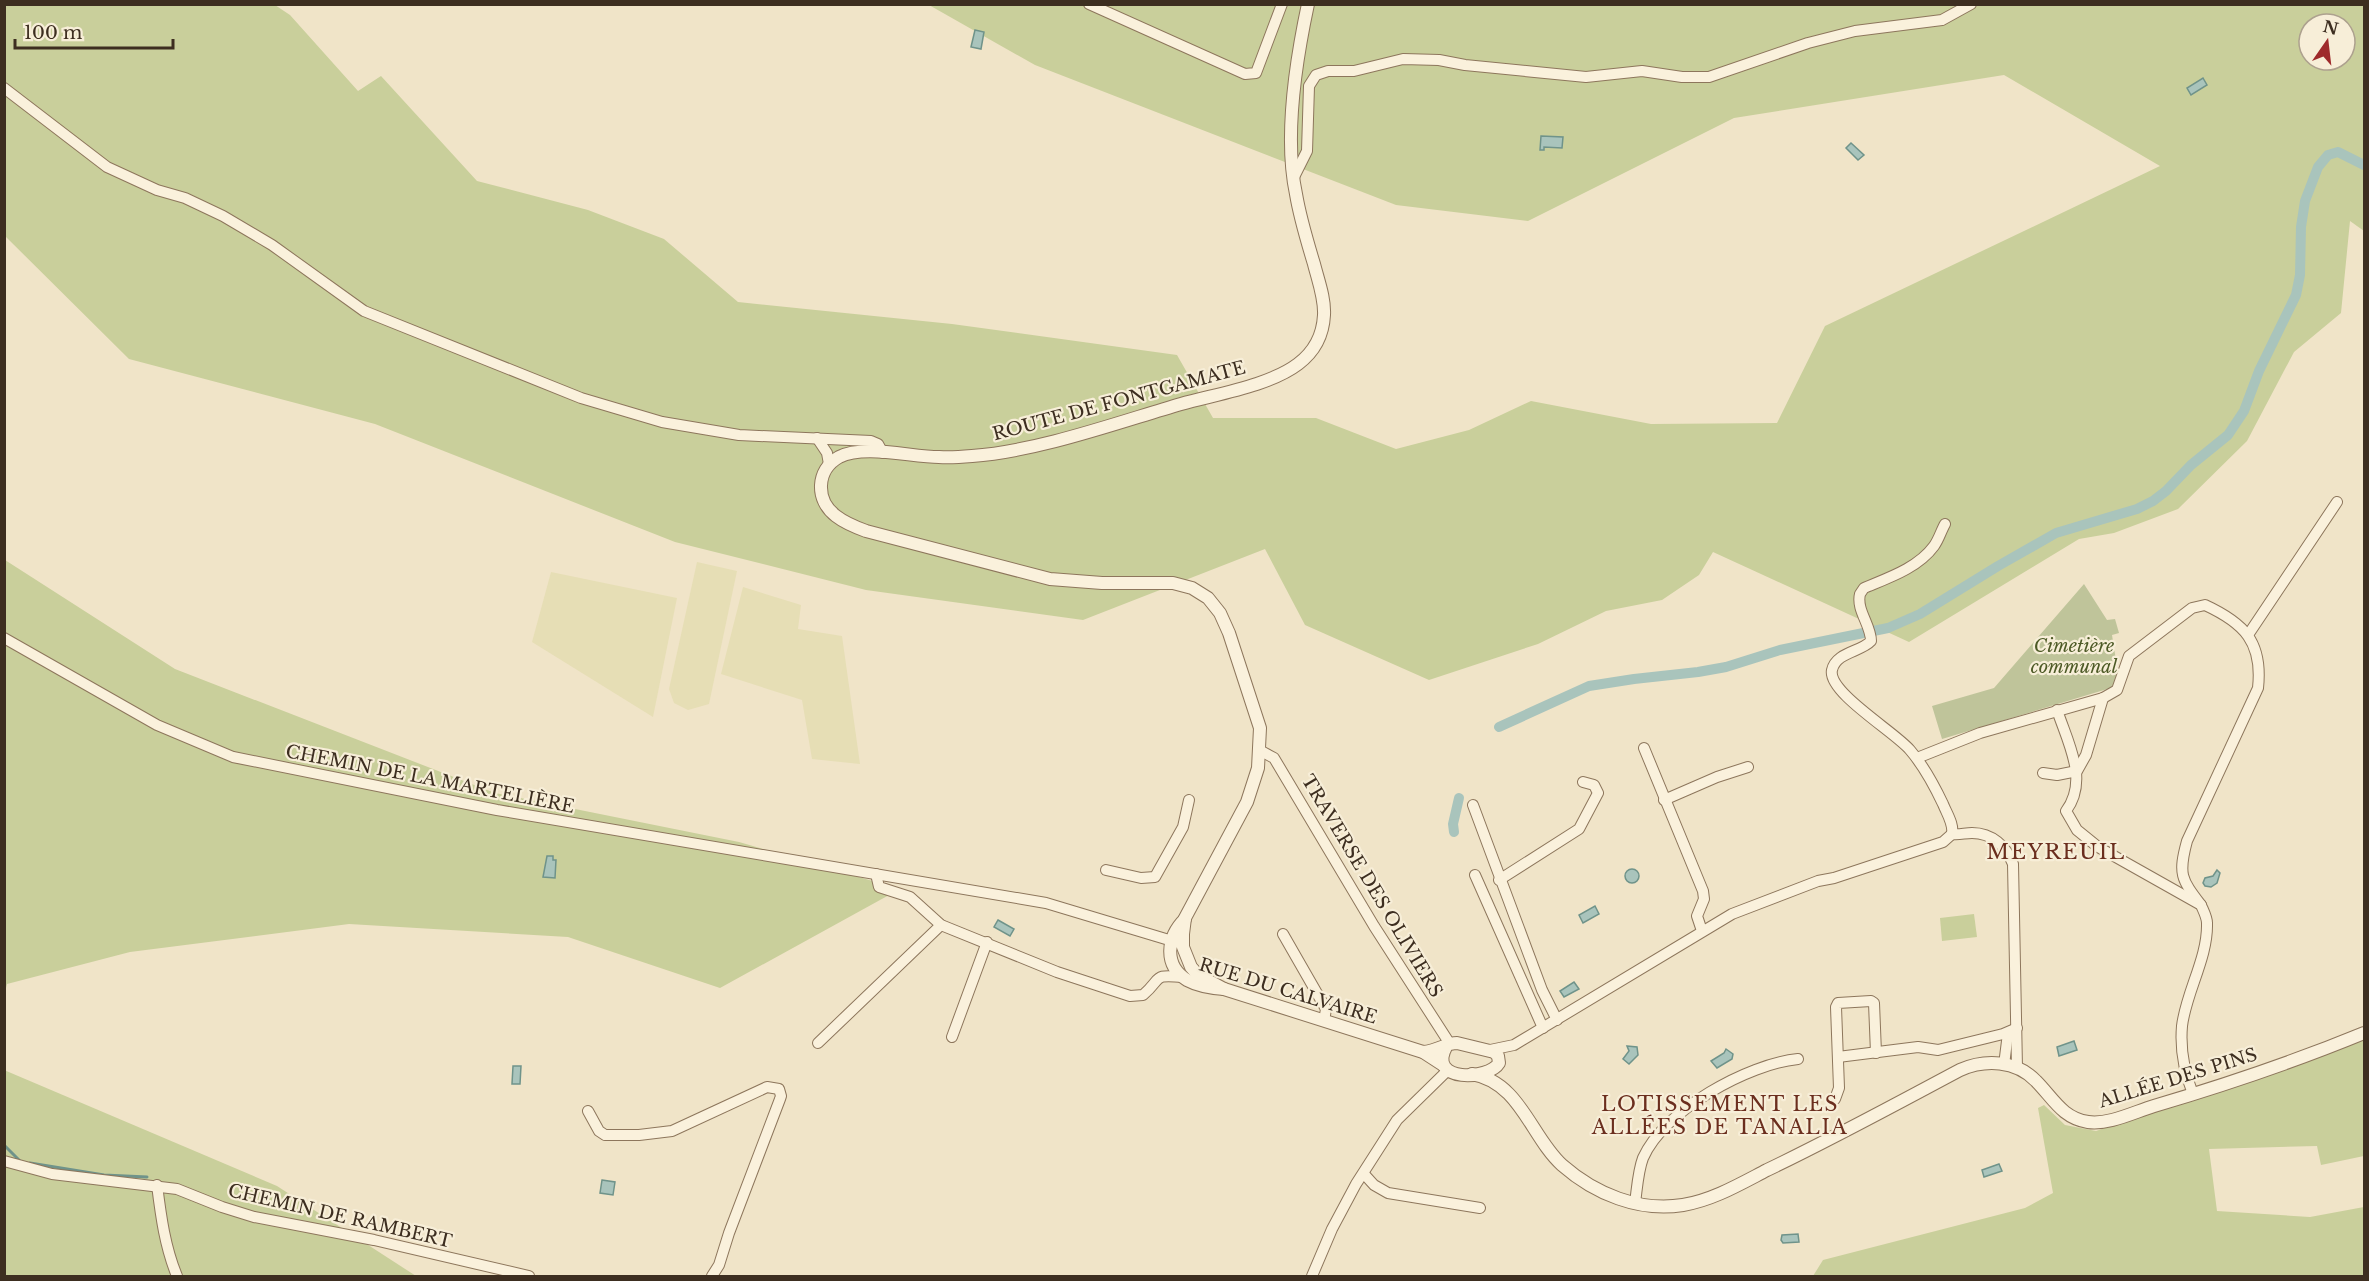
<svg xmlns="http://www.w3.org/2000/svg" width="2369" height="1281" font-family="'Libre Baskerville',serif">
<rect width="100%" height="100%" fill="#f0e4c8"/>
<g fill="#e6deb5">
<polygon points="697,562 737,571 709,704 688,710 674,703 669,689"/>
<polygon points="551,572 677,598 653,717 532,642"/>
<polygon points="743,587 801,605 798,629 842,636 860,764 812,759 802,700 721,674"/>
</g>
<g fill="#c9cf9b" fill-rule="evenodd">
<path d="M 4,5 L 275,5 L 290,15 L 358,91 L 381,76 L 477,181 L 588,210 L 664,239 L 738,302 L 952,324 L 1177,355 L 1213,418 L 1316,418 L 1396,449 L 1469,430 L 1531,401 L 1651,424 L 1777,423 L 1825,326 L 2160,166 L 2004,75 L 1734,118 L 1528,221 L 1396,205 L 1035,65 L 929,5 L 2364,5 L 2364,231 L 2350,221 L 2341,313 L 2294,352 L 2247,441 L 2178,509 L 2114,533 L 2079,539 L 1909,642 L 1713,552 L 1699,575 L 1662,600 L 1606,611 L 1538,644 L 1429,680 L 1305,625 L 1265,549 L 1083,620 L 866,590 L 675,542 L 375,424 L 129,359 L 5,236 ZM 2309,24 L 2345,24 L 2345,60 L 2309,60 Z"/>
<polygon points="5,560 175,669 495,793 739,842 900,889 720,988 568,937 349,924 130,952 7,984 5,992"/>
<polygon points="1974,914 1977,937 1942,941 1940,918"/>
<polygon points="2364,1040 2364,1156 2321,1165 2317,1146 2209,1149 2217,1211 2310,1217 2364,1207 2364,1276 1813,1276 1823,1260 2025,1208 2053,1193 2038,1108 2044,1105 2065,1125 2096,1131"/>
<polygon points="4,1070 277,1186 416,1276 5,1276"/>
</g>
<polygon fill="#bfc49a" points="2084,584 2107,620 2115,619 2119,633 2112,635 2118,673 2114,687 1942,739 1932,706 1994,688"/>
<g fill="#a9c4bc" stroke="#6f938a" stroke-width="1.5">
<polygon points="975,30 984,32 981,49 971,47"/>
<polygon points="2203,78 2207,85 2191,95 2187,88"/>
<polygon points="1541,136 1563,137 1562,148 1544,147 1544,150 1540,150"/>
<polygon points="1851,143 1864,155 1858,160 1846,148"/>
<polygon points="547,856 553,856 553,860 556,860 555,878 543,877"/>
<circle cx="1632" cy="876" r="7"/>
<polygon points="2217,870 2220,873 2217,883 2211,887 2205,886 2203,883 2205,878 2213,876"/>
<polygon points="1595,906 1599,914 1583,923 1579,915"/>
<polygon points="998,920 1014,929 1010,936 994,927"/>
<polygon points="1574,982 1579,989 1564,997 1560,991"/>
<polygon points="2074,1041 2077,1050 2059,1056 2057,1047"/>
<polygon points="1627,1046 1637,1047 1638,1055 1629,1064 1623,1059 1629,1051"/>
<polygon points="1726,1049 1733,1054 1732,1059 1717,1068 1711,1061 1724,1053"/>
<polygon points="513,1066 521,1066 520,1084 512,1084"/>
<polygon points="1999,1164 2002,1171 1984,1177 1982,1170"/>
<polygon points="602,1180 615,1182 613,1195 600,1193"/>
<polygon points="1798,1234 1799,1242 1783,1243 1781,1240 1782,1235"/>
</g>
<g fill="none" stroke-linecap="round" stroke-linejoin="round">
<g stroke="#6f938a" stroke-width="3">
<polyline points="4,1145 20,1161"/>
<polyline points="30,1163 104,1175 147,1177"/>
</g>
<g stroke="#a9c4bc" stroke-width="10">
<polyline points="1499,727 1589,686 1634,679 1698,672 1726,667 1780,650 1888,628 1920,614 1998,566 2056,533 2137,509 2153,501 2166,491 2191,465 2228,435 2244,411 2259,371 2296,295 2300,275 2301,227 2305,201 2318,167 2328,155 2338,152 2364,165"/>
<polyline points="1454,832 1453,824 1459,798"/>
</g>
<defs>
<g id="minor">
<polyline points="1089,4 1245,74 1256,73 1282,4"/>
<polyline points="4,88 107,167 157,190 185,198 223,216 272,245 364,311 581,398 662,422 739,435 871,441 878,444 883,453"/>
<polyline points="1293,179 1307,151 1309,86 1316,75 1328,71 1354,71 1403,59 1439,60 1465,65 1586,77 1642,71 1682,77 1709,77 1808,43 1855,31 1942,20 1971,4"/>
<polyline points="817,438 827,453 829,464"/>
<path d="M 1945,524 C 1941,531 1939,539 1934,546 C 1918,568 1888,578 1864,588 L 1860,594 C 1856,610 1871,625 1871,641 C 1861,652 1836,652 1832,670 C 1827,692 1895,732 1910,750 C 1923,765 1934,785 1943,804 C 1947,814 1954,824 1952,834"/>
<polyline points="2248,635 2337,502"/>
<polyline points="4,638 157,725 233,757 497,810 1046,903 1179,943"/>
<path d="M 2057,710 C 2068,743 2089,780 2066,811 L 2077,830 L 2098,847 L 2201,905 C 2203,910 2207,917 2207,923 C 2208,958 2186,992 2182,1026 C 2180,1049 2185,1074 2193,1094"/>
<polyline points="1644,748 1703,891 1704,899 1697,916 1702,931"/>
<polyline points="1261,751 1274,758 1374,926 1450,1044"/>
<path d="M 1917,758 L 1980,733 L 2103,698 L 2117,690 L 2129,656 L 2192,608 L 2205,605 C 2244,623 2263,642 2258,688 L 2187,841 C 2178,874 2181,879 2201,905"/>
<polyline points="2043,773 2057,775 2077,771 2086,755 2103,698"/>
<polyline points="1664,800 1717,777 1748,767"/>
<polyline points="1473,805 1542,990 1557,1020"/>
<path d="M 1952,834 C 1959,835 1965,833 1972,833 C 1992,833 2006,846 2013,864 L 2017,1068"/>
<polyline points="1106,870 1141,878 1155,877 1183,827 1189,800"/>
<path d="M 876,874 L 879,887 L 910,897 L 941,925 L 1057,972 L 1130,996 L 1143,995 C 1163,978 1151,974 1183,977"/>
<polyline points="1475,875 1543,1028"/>
<polyline points="1499,880 1579,829 1598,793 1594,785 1583,782"/>
<polyline points="1283,934 1326,1009 1324,1021"/>
<polyline points="952,1037 987,942"/>
<polyline points="818,1043 941,925"/>
<polyline points="1490,1050 1514,1045 1732,914 1818,881 1834,878 1943,842 1952,834"/>
<polyline points="1838,1057 1918,1047 1938,1050 2003,1034 2017,1028"/>
<polyline points="2004,1065 2008,1033"/>
<polyline points="1835,1099 1839,1088 1836,1007 1838,1003 1871,1001 1874,1003 1876,1053"/>
<polyline points="588,1111 599,1131 605,1135 639,1135 672,1131 767,1087 779,1089 781,1096 780,1099 729,1233 719,1265 712,1276"/>
<polyline points="4,1161 52,1174 177,1189 222,1207 254,1217 374,1240 529,1276"/>
<polyline points="1364,1174 1374,1185 1388,1193 1480,1208"/>
<path d="M 157,1185 C 161,1217 165,1247 177,1276"/>
<path d="M 1635,1203 C 1637,1189 1638,1171 1643,1158 C 1664,1110 1748,1064 1798,1059"/>
<polyline points="1312,1276 1332,1229 1356,1184 1397,1120 1447,1071"/>
</g>
<g id="tertiary">
<path d="M 1185,919 C 1167,937 1163,965 1187,980 C 1198,986 1211,988 1224,989 L 1423,1052 L 1443,1065"/>
<path d="M 1224,989 L 1198,975 L 1191,967 L 1183,947 L 1183,934 L 1185,918 L 1247,802 L 1258,768 L 1260,728 L 1229,633 L 1220,613 L 1208,598 L 1192,588 L 1173,583 L 1102,583 L 1050,579 L 866,531 C 855,527 845,523 836,516 C 815,500 816,470 839,457 C 864,444 911,457 939,457 C 950,458 961,457 972,456 C 1039,451 1116,423 1181,404 C 1216,394 1269,386 1298,364 C 1314,352 1323,335 1324,315 C 1325,298 1318,280 1314,264 C 1307,241 1300,218 1296,194 C 1284,138 1296,60 1308,4"/>
<path d="M 1423,1052 C 1438,1051 1446,1043 1457,1043 L 1494,1052 L 1498,1056 L 1499,1063 C 1489,1080 1427,1083 1446,1047"/>
<path d="M 1472,1074 C 1520,1082 1531,1137 1562,1165 C 1595,1194 1639,1212 1683,1205 C 1713,1200 1740,1184 1767,1170 C 1832,1139 1896,1104 1960,1070 C 1985,1059 2016,1060 2036,1081 C 2053,1098 2062,1118 2088,1122 C 2109,1125 2134,1112 2154,1106 C 2225,1085 2296,1061 2364,1033"/>
</g>
</defs>
<use href="#minor" stroke="#8d765c" stroke-width="12"/>
<use href="#tertiary" stroke="#8d765c" stroke-width="14"/>
<use href="#minor" stroke="#faf1dc" stroke-width="10"/>
<use href="#tertiary" stroke="#faf1dc" stroke-width="12"/>
</g>
<g text-anchor="middle" dominant-baseline="central" stroke-width="4.5" stroke-linejoin="round" paint-order="stroke">
<g font-size="18" fill="#3d2e20" stroke="#f7eed8">
<text transform="translate(1119 401) rotate(-15)">ROUTE DE FONTGAMATE</text>
<text transform="translate(430 779) rotate(11)">CHEMIN DE LA MARTELIÈRE</text>
<text transform="translate(1372 886) rotate(59)">TRAVERSE DES OLIVIERS</text>
<text transform="translate(1288 991) rotate(17)">RUE DU CALVAIRE</text>
<text transform="translate(2178 1078) rotate(-17)">ALLÉE DES PINS</text>
<text transform="translate(340 1216) rotate(13)">CHEMIN DE RAMBERT</text>
</g>
<g font-size="18" font-style="italic" fill="#4d5a26" stroke="#f7eed8">
<text x="2074" y="646">Cimetière<tspan x="2074" dy="21">communal</tspan></text>
</g>
<g font-size="20" letter-spacing="1.5" fill="#6b2e1e" stroke="#f7eed8">
<text x="1720" y="1104">LOTISSEMENT LES<tspan x="1720" dy="23">ALLÉES DE TANALIA</tspan></text>
</g>
<g font-size="21" letter-spacing="1.5" fill="#6b2e1e" stroke="#f7eed8">
<text x="2056" y="852">MEYREUIL</text>
</g>
</g>
<rect width="2369" height="1281" fill="none" stroke="#3d2e20" stroke-width="12"/>
<g transform="translate(2327 42) rotate(14)"><circle r="28" fill="#f7eed8" stroke="#ada18e" stroke-width="1.5"/>
<path d="M0-4.5L10 22L0 15L-10 22Z" fill="#9e2a2b"/>
<text y="-9" font-size="16" font-weight="bold" text-anchor="middle" fill="#3d2e20">N</text>
</g>
<path d="M15 39v9h158v-9" fill="none" stroke="#3d2e20" stroke-width="3"/>
<text x="24" y="39" font-size="18" fill="#3d2e20" stroke="#f7eed8" stroke-width="4.5" paint-order="stroke">100 m</text>
</svg>
